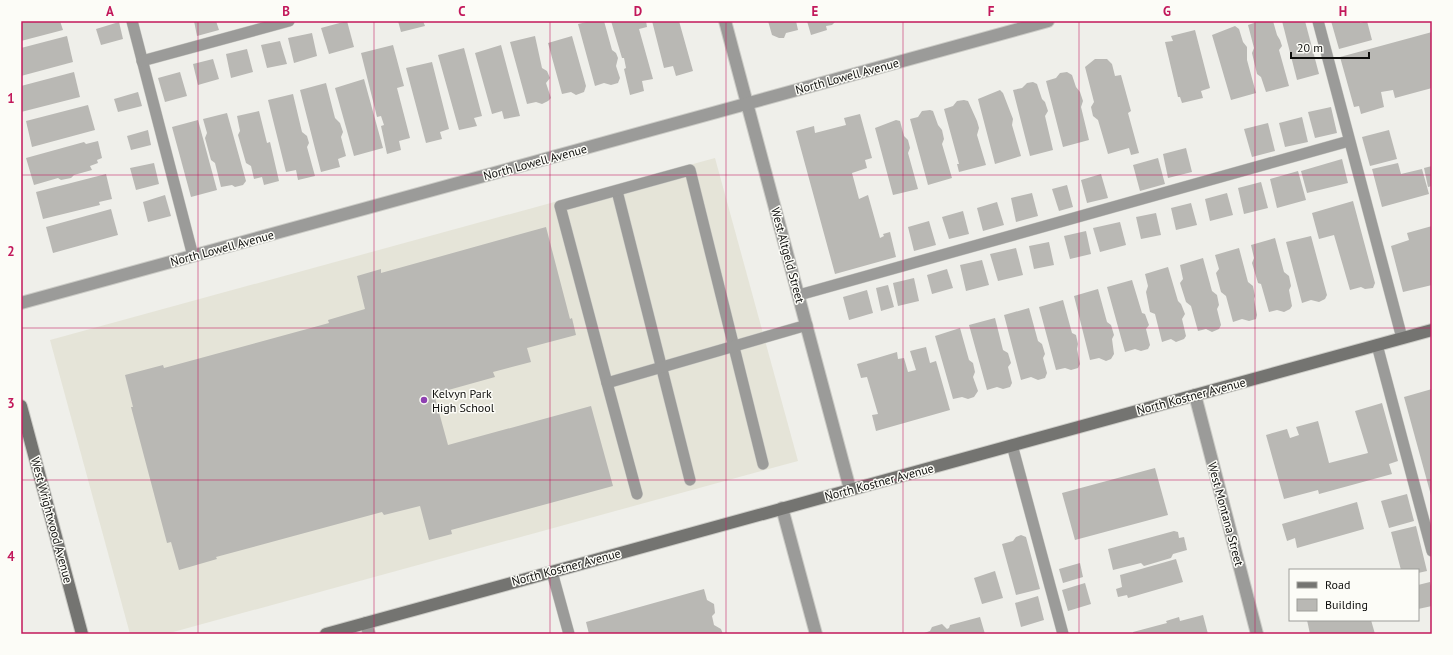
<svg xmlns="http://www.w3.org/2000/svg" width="1453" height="655" font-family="'PT Sans',sans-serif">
<rect width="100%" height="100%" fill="#efefea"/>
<polygon fill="#e5e4d8" points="715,158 798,461 166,634 130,634 50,340"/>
<g fill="#b9b8b4">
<polygon points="21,21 60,21 63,30 21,41"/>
<polygon points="194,21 216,21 219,30 197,36"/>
<polygon points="347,21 354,47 329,54 321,28"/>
<polygon points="398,21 423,21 425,26 401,32"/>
<polygon points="591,21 604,21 612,50 616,53 618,58 616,66 620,78 618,83 611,85 604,83 595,86 578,24"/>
<polygon points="611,21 646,21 647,27 639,29 653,79 642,81 644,91 630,95 624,69 626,68 624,58 622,58"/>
<polygon points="652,21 679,21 693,71 676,76 673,66 664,68"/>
<polygon points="768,21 796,21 798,30 786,33 784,38 779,38 772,35"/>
<polygon points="807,21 836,21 832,25 826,26 827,30 811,35"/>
<polygon points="1260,21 1273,21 1277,35 1280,40 1282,46 1279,50 1289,86 1266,92 1261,77 1257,74 1252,53 1254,48 1248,25"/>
<polygon points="1282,21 1305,21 1319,74 1297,80"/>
<polygon points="1331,21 1360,21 1360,23 1367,21 1372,40 1339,49"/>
<polygon points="119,22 123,39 101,45 96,29"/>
<polygon points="1235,26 1239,29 1243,42 1247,47 1247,60 1256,93 1231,100 1212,35"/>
<polygon points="1195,30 1210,88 1201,91 1203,98 1182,103 1180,97 1178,97 1165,42 1173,41 1171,36"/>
<polygon points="1432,32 1432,88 1395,98 1393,90 1381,92 1384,107 1361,114 1359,106 1354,107 1340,57"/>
<polygon points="312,33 317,56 294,63 288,38"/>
<polygon points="67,36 73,62 21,76 21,48"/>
<polygon points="535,36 542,68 547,71 550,78 546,83 551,98 548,101 542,104 536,102 527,104 510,42"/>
<polygon points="572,36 586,86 584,92 576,95 571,92 562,94 548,43"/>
<polygon points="280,41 287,64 267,68 261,45"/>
<polygon points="393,45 404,86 397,88 410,138 399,141 401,150 387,154 381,126 384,125 381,116 377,117 361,53"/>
<polygon points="501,45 520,116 504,119 502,111 492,114 475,53"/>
<polygon points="464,48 482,116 474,118 477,126 459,130 438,55"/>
<polygon points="247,49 253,72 231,78 226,54"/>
<polygon points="213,59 219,79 198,85 193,64"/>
<polygon points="1095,59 1107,59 1112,64 1115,76 1121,75 1131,111 1128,113 1139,153 1131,155 1129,148 1108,154 1098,120 1093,116 1091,107 1094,102 1085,67"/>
<polygon points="432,62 449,129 440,132 442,139 426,143 406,68"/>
<polygon points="74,72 80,97 21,112 21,86"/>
<polygon points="180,72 187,96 165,102 158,78"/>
<polygon points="1067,72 1072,75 1076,87 1080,92 1083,101 1081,107 1089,140 1063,147 1046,81 1056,78 1060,73"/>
<polygon points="364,79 383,148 354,156 335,88"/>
<polygon points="1033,82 1037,84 1042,99 1045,102 1048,111 1045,116 1053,150 1030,156 1013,90 1022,88 1027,83"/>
<polygon points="326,83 335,118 340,123 343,132 341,137 346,156 338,159 340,167 321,172 300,90"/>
<polygon points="1000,90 1003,93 1013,119 1012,125 1021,156 995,164 978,99"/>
<polygon points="138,92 142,106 118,112 114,99"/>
<polygon points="293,94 302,132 307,136 309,143 307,147 315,176 298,180 296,170 286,172 268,100"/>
<polygon points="964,100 968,101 977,121 979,128 977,135 986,165 959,172 957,164 959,164 944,109 953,106 957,101"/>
<polygon points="88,105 95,130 32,147 26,121"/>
<polygon points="1331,107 1337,133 1315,138 1308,112"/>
<polygon points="930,110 933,111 938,125 942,130 944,139 942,144 952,178 928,185 910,119 918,117 922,111"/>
<polygon points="259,111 267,143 270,142 279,181 264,185 262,177 254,179 251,166 246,163 238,135 240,131 237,116"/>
<polygon points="227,113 246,181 243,185 235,187 232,185 221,187 215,163 211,160 205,138 207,133 203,119"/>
<polygon points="860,114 872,158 865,160 867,168 852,173 859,199 868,195 880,238 884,236 883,234 890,232 896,257 835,274 796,131 814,126 815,133 846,125 844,118"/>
<polygon points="1302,117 1308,142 1285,147 1279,123"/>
<polygon points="198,120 217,190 191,197 172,127"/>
<polygon points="896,120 900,121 904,136 908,140 910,148 908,153 918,189 893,195 875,128"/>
<polygon points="1268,123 1275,151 1252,157 1244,129"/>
<polygon points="148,130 151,145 131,150 127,136"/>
<polygon points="1389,130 1397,159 1370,166 1362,137"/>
<polygon points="98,141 102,158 97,160 98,163 90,166 92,170 74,175 71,178 61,180 58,178 34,185 26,158 84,142 86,144"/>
<polygon points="1186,148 1192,172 1168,178 1163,154"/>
<polygon points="1158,158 1165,184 1140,191 1133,165"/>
<polygon points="1342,159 1348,183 1307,193 1301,171"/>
<polygon points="154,163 159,184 136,190 130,168"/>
<polygon points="1398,163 1401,174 1422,169 1429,194 1382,207 1372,169"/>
<polygon points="1432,166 1432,186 1428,187 1424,168"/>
<polygon points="1298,171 1306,200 1277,208 1270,179"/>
<polygon points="106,174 112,199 99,202 100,205 43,219 36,192"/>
<polygon points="1101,174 1108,198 1087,203 1081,180"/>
<polygon points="1261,182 1268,208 1244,214 1238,188"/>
<polygon points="1067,185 1073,207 1059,211 1052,189"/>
<polygon points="1032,193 1038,216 1016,222 1011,198"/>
<polygon points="1227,193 1233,215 1210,221 1205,199"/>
<polygon points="165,195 171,216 148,222 143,202"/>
<polygon points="1353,201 1375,283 1373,288 1365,289 1361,287 1350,290 1334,235 1319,239 1312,213"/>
<polygon points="997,202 1004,225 983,231 977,208"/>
<polygon points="1191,203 1197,225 1176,230 1171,208"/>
<polygon points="111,209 118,235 53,253 46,227"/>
<polygon points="963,211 969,234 949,239 942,217"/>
<polygon points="1156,213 1161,235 1141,239 1136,217"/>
<polygon points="929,221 936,245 914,251 908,227"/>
<polygon points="1120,222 1126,245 1100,252 1093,228"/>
<polygon points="1432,226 1432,285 1403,292 1391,246 1409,240 1407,233"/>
<polygon points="546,227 570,319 572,318 576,335 527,348 531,362 493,372 495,377 434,394 448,445 591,406 613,486 451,530 452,534 429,540 420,506 384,515 382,512 216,557 217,559 179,570 171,542 167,543 131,407 133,407 125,375 163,365 164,368 329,323 328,320 365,309 357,276 381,269 381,273"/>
<polygon points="1086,231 1091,254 1070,259 1064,236"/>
<polygon points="1311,236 1327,295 1325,299 1319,302 1311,300 1302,303 1286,242"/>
<polygon points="1275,238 1284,272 1289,276 1291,286 1289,290 1292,306 1290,309 1284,312 1277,310 1269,312 1261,284 1258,283 1252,263 1254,258 1251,245"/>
<polygon points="1049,242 1054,265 1034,269 1029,246"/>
<polygon points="1016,248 1023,275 998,281 990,254"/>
<polygon points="1239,248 1248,282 1253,286 1255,296 1254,299 1257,315 1256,319 1249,321 1242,319 1233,322 1226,296 1221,292 1216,273 1219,269 1215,255"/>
<polygon points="1203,258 1212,291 1217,295 1219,305 1217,309 1221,325 1219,329 1212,332 1206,329 1198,331 1191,306 1186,302 1180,283 1183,279 1180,265"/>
<polygon points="982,260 989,285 966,291 960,265"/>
<polygon points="1168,267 1178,301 1181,304 1185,314 1182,319 1186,336 1184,339 1176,342 1171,339 1162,342 1155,314 1150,312 1146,292 1148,286 1145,274"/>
<polygon points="947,269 953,288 932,294 927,275"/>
<polygon points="914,278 919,301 898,306 893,283"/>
<polygon points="1132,280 1142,313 1145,314 1149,325 1146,329 1150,345 1148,349 1141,351 1135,349 1125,352 1107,287"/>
<polygon points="888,285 894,307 881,311 876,288"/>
<polygon points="1098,289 1107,322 1111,325 1114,335 1112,339 1114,354 1111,359 1106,361 1099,358 1090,360 1074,296"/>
<polygon points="867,290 873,313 849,320 843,297"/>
<polygon points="1063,300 1072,333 1076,335 1078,344 1077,349 1080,364 1078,368 1071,370 1065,368 1056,370 1039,307"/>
<polygon points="1029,308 1038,341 1042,344 1045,354 1043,358 1047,373 1045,378 1038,380 1031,377 1021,380 1004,315"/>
<polygon points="995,318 1003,350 1008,353 1011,363 1008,367 1012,383 1010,387 1003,389 997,387 987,390 969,325"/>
<polygon points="960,328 969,360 973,363 975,372 973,377 978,391 974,397 968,399 962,397 953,399 935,336"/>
<polygon points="926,347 930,363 936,361 950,410 876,431 872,415 878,414 867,377 861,378 857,364 897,352 898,359 904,358 908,372 916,370 910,351"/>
<polygon points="1432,389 1432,499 1404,397"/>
<polygon points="1382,403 1398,461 1389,464 1392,474 1319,494 1318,490 1284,499 1266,435 1287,429 1290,438 1299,435 1296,427 1318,421 1329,463 1368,453 1355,411"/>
<polygon points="1155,468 1168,515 1075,540 1062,493"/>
<polygon points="1407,494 1414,521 1389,528 1381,501"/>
<polygon points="1357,502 1364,529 1297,548 1295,538 1287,541 1282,524"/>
<polygon points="1416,526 1427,571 1418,573 1418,570 1401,570 1391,532"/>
<polygon points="1174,531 1178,532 1179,538 1184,537 1187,550 1173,554 1171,558 1144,566 1141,563 1113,570 1108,549"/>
<polygon points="1021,535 1026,537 1040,589 1016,595 1002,544 1013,541 1016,537"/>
<polygon points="1176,559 1183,582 1128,598 1127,595 1118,597 1116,589 1122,587 1120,575"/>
<polygon points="1080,563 1083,577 1063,583 1059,569"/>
<polygon points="995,571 1003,598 982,604 974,578"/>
<polygon points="1430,582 1432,590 1432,606 1418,609 1418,585"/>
<polygon points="1085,583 1091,604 1068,611 1062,590"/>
<polygon points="704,589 707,600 714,604 715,613 712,616 714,625 721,629 723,634 589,634 586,622"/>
<polygon points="1038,596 1044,620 1021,627 1015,603"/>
<polygon points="1203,615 1208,634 1133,634 1133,632 1167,623 1166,621 1179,617 1180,621"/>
<polygon points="980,617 985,634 921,634 930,631 932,627 942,624 947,629 949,628 950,625"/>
<polygon points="1307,620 1371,620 1375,634 1310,634"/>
</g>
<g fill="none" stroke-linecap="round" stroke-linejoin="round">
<defs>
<g id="lane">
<polyline points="132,21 193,256"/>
<polyline points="1318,21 1402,338"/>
<polyline points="142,61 289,21"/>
<polyline points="617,191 690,480"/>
<polyline points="799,295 1349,141"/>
<polyline points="1377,345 1432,551"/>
<polyline points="607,383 560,206 690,170 763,464"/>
<polyline points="1012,445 1063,634"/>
<polyline points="637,494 607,383 807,325"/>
<polyline points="552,572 569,634"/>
</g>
<g id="street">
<polyline points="725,21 850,489"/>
<polyline points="21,303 1048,21"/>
<polyline points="1195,395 1257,634"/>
<polyline points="782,508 816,634"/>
<polyline points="366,623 369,634"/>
</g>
<g id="secondary">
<polyline points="21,406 82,634"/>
<polyline points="326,634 1432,330"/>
</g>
</defs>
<use href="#lane" stroke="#cbcbc6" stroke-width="12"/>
<use href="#street" stroke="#cbcbc6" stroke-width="14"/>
<use href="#secondary" stroke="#cbcbc6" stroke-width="14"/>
<use href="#lane" stroke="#9b9b99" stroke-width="11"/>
<use href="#street" stroke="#9b9b99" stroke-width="12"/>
<use href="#secondary" stroke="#747471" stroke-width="12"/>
</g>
<path fill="none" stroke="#c2185b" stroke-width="1" stroke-opacity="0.55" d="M 198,21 L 198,634M 374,21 L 374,634M 550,21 L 550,634M 726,21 L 726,634M 903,21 L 903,634M 1079,21 L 1079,634M 1255,21 L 1255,634M 21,175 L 1432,175M 21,328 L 1432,328M 21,480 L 1432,480"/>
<circle fill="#8e40b1" stroke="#fcfcf7" stroke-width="1.5" cx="424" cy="400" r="4"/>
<g text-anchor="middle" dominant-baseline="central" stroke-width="3" stroke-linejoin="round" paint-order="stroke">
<g font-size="12" fill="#0e0e0c" stroke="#fcfcf7">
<text transform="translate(847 76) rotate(-15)">North Lowell Avenue</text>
<text transform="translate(535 162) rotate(-15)">North Lowell Avenue</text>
<text transform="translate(222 248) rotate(-15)">North Lowell Avenue</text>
<text transform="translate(788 255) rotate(75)">West Altgeld Street</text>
<text transform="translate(1191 396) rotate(-15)">North Kostner Avenue</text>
<text transform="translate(879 482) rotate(-15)">North Kostner Avenue</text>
<text transform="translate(1226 514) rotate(75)">West Montana Street</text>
<text transform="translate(52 520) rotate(75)">West Wrightwood Avenue</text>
<text transform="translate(566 567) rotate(-15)">North Kostner Avenue</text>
</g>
<g font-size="12" fill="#0e0e0c" stroke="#fcfcf7" text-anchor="start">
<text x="432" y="393">Kelvyn Park<tspan x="432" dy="14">High School</tspan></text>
</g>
</g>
<rect width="1453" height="655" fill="none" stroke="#fcfcf7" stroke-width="44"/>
<rect x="1289" y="569" width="130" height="52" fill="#fcfcf7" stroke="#9d9d99"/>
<rect x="1297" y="582" width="20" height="6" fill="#747471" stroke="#9d9d99"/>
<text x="1325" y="589" font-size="12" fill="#0e0e0c">Road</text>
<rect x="1297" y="599" width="20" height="12" fill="#b9b8b4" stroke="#9d9d99"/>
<text x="1325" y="609" font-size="12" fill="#0e0e0c">Building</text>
<path d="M1291 52v6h78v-6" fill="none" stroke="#0e0e0c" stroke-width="2"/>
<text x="1297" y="52" font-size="12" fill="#0e0e0c" stroke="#fcfcf7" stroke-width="3" paint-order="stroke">20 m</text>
<rect x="22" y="22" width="1409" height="611" fill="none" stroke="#c2185b" stroke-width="1.5"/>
<g font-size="13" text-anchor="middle" font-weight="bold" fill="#c2185b">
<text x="110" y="16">A</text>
<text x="286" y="16">B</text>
<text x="462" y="16">C</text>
<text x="638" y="16">D</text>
<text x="815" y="16">E</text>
<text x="991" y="16">F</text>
<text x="1167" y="16">G</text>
<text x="1343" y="16">H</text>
<text x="11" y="103">1</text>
<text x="11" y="256">2</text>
<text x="11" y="408">3</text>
<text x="11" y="561">4</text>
</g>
</svg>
